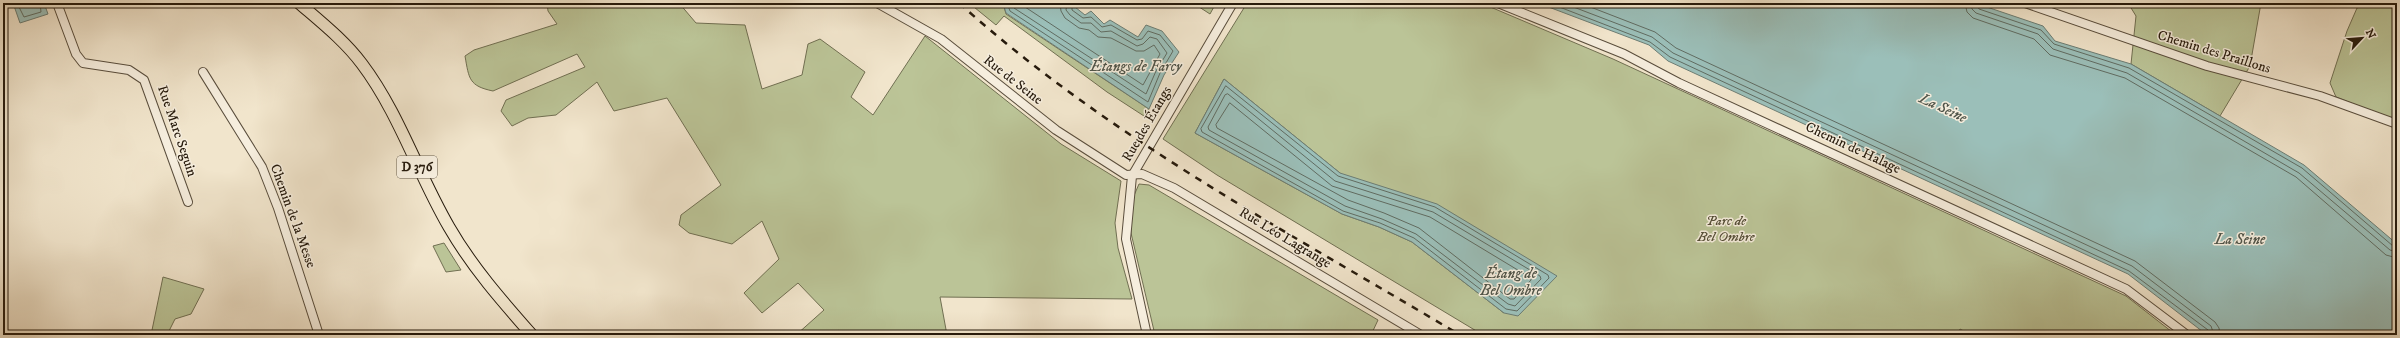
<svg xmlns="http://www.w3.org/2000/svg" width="2400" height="338" font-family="'IM FELL DW Pica',serif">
<rect width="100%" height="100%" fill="#f1e5cc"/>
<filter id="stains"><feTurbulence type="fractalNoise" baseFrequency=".005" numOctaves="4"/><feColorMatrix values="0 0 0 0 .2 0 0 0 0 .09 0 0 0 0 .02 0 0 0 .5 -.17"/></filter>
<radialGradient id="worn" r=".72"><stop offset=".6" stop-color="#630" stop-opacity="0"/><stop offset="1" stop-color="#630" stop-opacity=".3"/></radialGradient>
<g fill="#bbc497" stroke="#706f52" fill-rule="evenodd">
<path d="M 547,3 L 679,3 L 696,23 L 745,25 L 762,89 L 802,75 L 808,44 L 820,39 L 865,72 L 851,97 L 873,115 L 925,36 L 1061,144 L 1121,181 L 1115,223 L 1118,248 L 1132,299 L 940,297 L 947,335 L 842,335 L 839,330 L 833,335 L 796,335 L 824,310 L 798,283 L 762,313 L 744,293 L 779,259 L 762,221 L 732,244 L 689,233 L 679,225 L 681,215 L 721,185 L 667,98 L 614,111 L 597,82 L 556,115 L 528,118 L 512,126 L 501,111 L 506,100 L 585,67 L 577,54 L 493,91 C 469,86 469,79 465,56 L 474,50 L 557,24 L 548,11 Z"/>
<polygon points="969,3 1003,3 1006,14 1149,109 1144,116 1107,92 1004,16 996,25"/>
<polygon points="1193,3 1216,3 1210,14"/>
<path d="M 1247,3 L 1481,3 L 1613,59 L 2126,296 L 2176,335 L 1971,335 L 1960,329 L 1957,335 L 1483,335 L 1217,175 L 1163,139 ZM 1224,79 L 1340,173 L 1504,313 L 1412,242 L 1379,227 L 1342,214 L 1195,133 Z"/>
<polygon points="2128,3 2261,3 2250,66 2220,116 2131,64 2136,16"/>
<polygon points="2368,3 2397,3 2397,121 2336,97 2330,83 2347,31 2357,8"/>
<polygon points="1139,184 1149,185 1378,320 1371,335 1155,335 1131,233 1132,200"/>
<polygon points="444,243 461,270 446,272 433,246"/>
<polygon points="163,277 204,289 191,314 175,319 167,335 151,335"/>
</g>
<g fill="#9bbfb9" stroke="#6c7d74">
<polygon points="13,3 44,3 48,14 20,23"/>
<polygon points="1003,3 1076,3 1075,7 1085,15 1091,11 1104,24 1110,20 1138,37 1146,25 1162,31 1179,52 1164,75 1149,109 1006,13"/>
<polygon points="1538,3 1975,3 2043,26 2055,41 2131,64 2304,165 2397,244 2397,335 2207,335 2128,274 1668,61 1649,45"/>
<polygon points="1224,79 1340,173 1437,204 1557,276 1518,316 1504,313 1412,242 1379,227 1342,214 1195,133"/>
</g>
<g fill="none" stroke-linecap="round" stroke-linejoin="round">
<g stroke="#606c62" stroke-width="1">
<polyline points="17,3 24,17 41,12 40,3"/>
<polyline points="1007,3 1010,11 1148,102 1160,73 1173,51 1160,35 1148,31 1142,39 1137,40 1111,25 1102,27 1091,17 1083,18 1072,10 1072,3"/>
<polyline points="1012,3 1014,8 1146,94 1156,71 1167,53 1157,39 1150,37 1143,44 1137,46 1111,31 1101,32 1091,23 1081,23 1070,15 1066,10 1067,3"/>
<polyline points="1019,3 1143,85 1160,54 1154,45 1144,51 1136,51 1111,38 1098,37 1089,30 1079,28 1065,18 1061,11 1060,3"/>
<polyline points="1549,3 1650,42 1670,57 2129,271 2208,330 2209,335"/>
<polyline points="1563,3 1652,37 1673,53 2132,266 2211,326 2214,335"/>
<polyline points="1580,3 1655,32 1676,48 2135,261 2215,322 2219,328 2220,335"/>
<polyline points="1965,3 1967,12 1973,18 2034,39 2050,55 2125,78 2296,177 2386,255 2397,258"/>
<polyline points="1971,3 1972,9 1976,13 2038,34 2053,49 2127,73 2299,173 2390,250 2397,252"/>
<polyline points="1976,3 1979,9 2041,30 2054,44 2129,68 2302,168 2393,246 2397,247"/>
<polygon points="1226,86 1338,176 1435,207 1548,275 1549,278 1517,311 1506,309 1414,238 1380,223 1343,211 1202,132 1201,129"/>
<polygon points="1228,94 1335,181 1433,212 1540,276 1541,279 1515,306 1508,304 1416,234 1382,219 1345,206 1209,130 1208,127 1225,95"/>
<polygon points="1230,103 1332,186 1430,217 1531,278 1531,280 1514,299 1510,299 1419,228 1384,213 1348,200 1217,128 1216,125"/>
</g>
<defs>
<g id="minor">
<polyline points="57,3 76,54 83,63 129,70 144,80 188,202"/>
<polyline points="877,3 941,39 1056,130 1126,175 1142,174 1174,188 1421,335"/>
<polyline points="1498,3 1624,54 1679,83 2126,289 2187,335"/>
<polyline points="2025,3 2207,66 2320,96 2397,124"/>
<polyline points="203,72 262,167 278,208 319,335"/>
<polyline points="1147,335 1126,239 1132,176 1233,3"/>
</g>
<path id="major" d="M 299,3 C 321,22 345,41 362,64 C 399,113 418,174 449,227 C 472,267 502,301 532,335"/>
</defs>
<use href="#minor" stroke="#594d3c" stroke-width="10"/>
<use href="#major" stroke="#261a0c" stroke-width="13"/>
<use href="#minor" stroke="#f6eede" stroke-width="8"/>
<use href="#major" stroke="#f1e5cc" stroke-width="11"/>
<path stroke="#261a0c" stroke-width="2.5" stroke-dasharray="7 7" stroke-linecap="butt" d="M 959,3 C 1108,137 1288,232 1460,335"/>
</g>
<g text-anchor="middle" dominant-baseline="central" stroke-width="3" stroke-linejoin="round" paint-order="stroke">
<rect fill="#f6eede" stroke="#645a4b" stroke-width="1" x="397" y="156" width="40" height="22" rx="3"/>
<g font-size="13" font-weight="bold" fill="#261a0c">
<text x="417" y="167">D 376</text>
</g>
<g font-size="14" fill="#261a0c" stroke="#f6eede">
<text transform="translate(2214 52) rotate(17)">Chemin des Praillons</text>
<text transform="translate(1013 80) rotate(38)">Rue de Seine</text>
<text transform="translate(1147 124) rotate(-60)">Rue des Étangs</text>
<text transform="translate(177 131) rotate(71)">Rue Marc Seguin</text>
<text transform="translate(1853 148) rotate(25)">Chemin de Halage</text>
<text transform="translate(293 216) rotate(70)">Chemin de la Messe</text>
<text transform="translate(1285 238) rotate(31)">Rue Léo Lagrange</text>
</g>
<g font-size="14" font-style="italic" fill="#534d36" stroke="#f6eede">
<text x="1726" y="221">Parc de<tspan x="1726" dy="16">Bel Ombre</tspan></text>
</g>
<g font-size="15" font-style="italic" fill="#4f5449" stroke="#f6eede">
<text x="1136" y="66">Étangs de Farcy</text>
<text transform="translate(1943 108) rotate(25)">La Seine</text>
<text x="2240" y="239">La Seine</text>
<text x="1511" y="273">Étang de<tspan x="1511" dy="17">Bel Ombre</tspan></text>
</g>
</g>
<rect width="2400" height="338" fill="none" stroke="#f1e5cc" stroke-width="16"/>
<rect x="4" y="4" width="2392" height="330" fill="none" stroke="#261a0c" stroke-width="2"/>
<rect x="8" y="8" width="2384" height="322" fill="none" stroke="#261a0c"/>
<g transform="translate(2362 38) rotate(64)" stroke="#f6eede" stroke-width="3" paint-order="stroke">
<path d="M0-3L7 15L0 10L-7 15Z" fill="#261a0c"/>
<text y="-6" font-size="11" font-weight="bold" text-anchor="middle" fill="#261a0c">N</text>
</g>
<rect width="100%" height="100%" filter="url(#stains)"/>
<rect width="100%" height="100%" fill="url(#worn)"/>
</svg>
